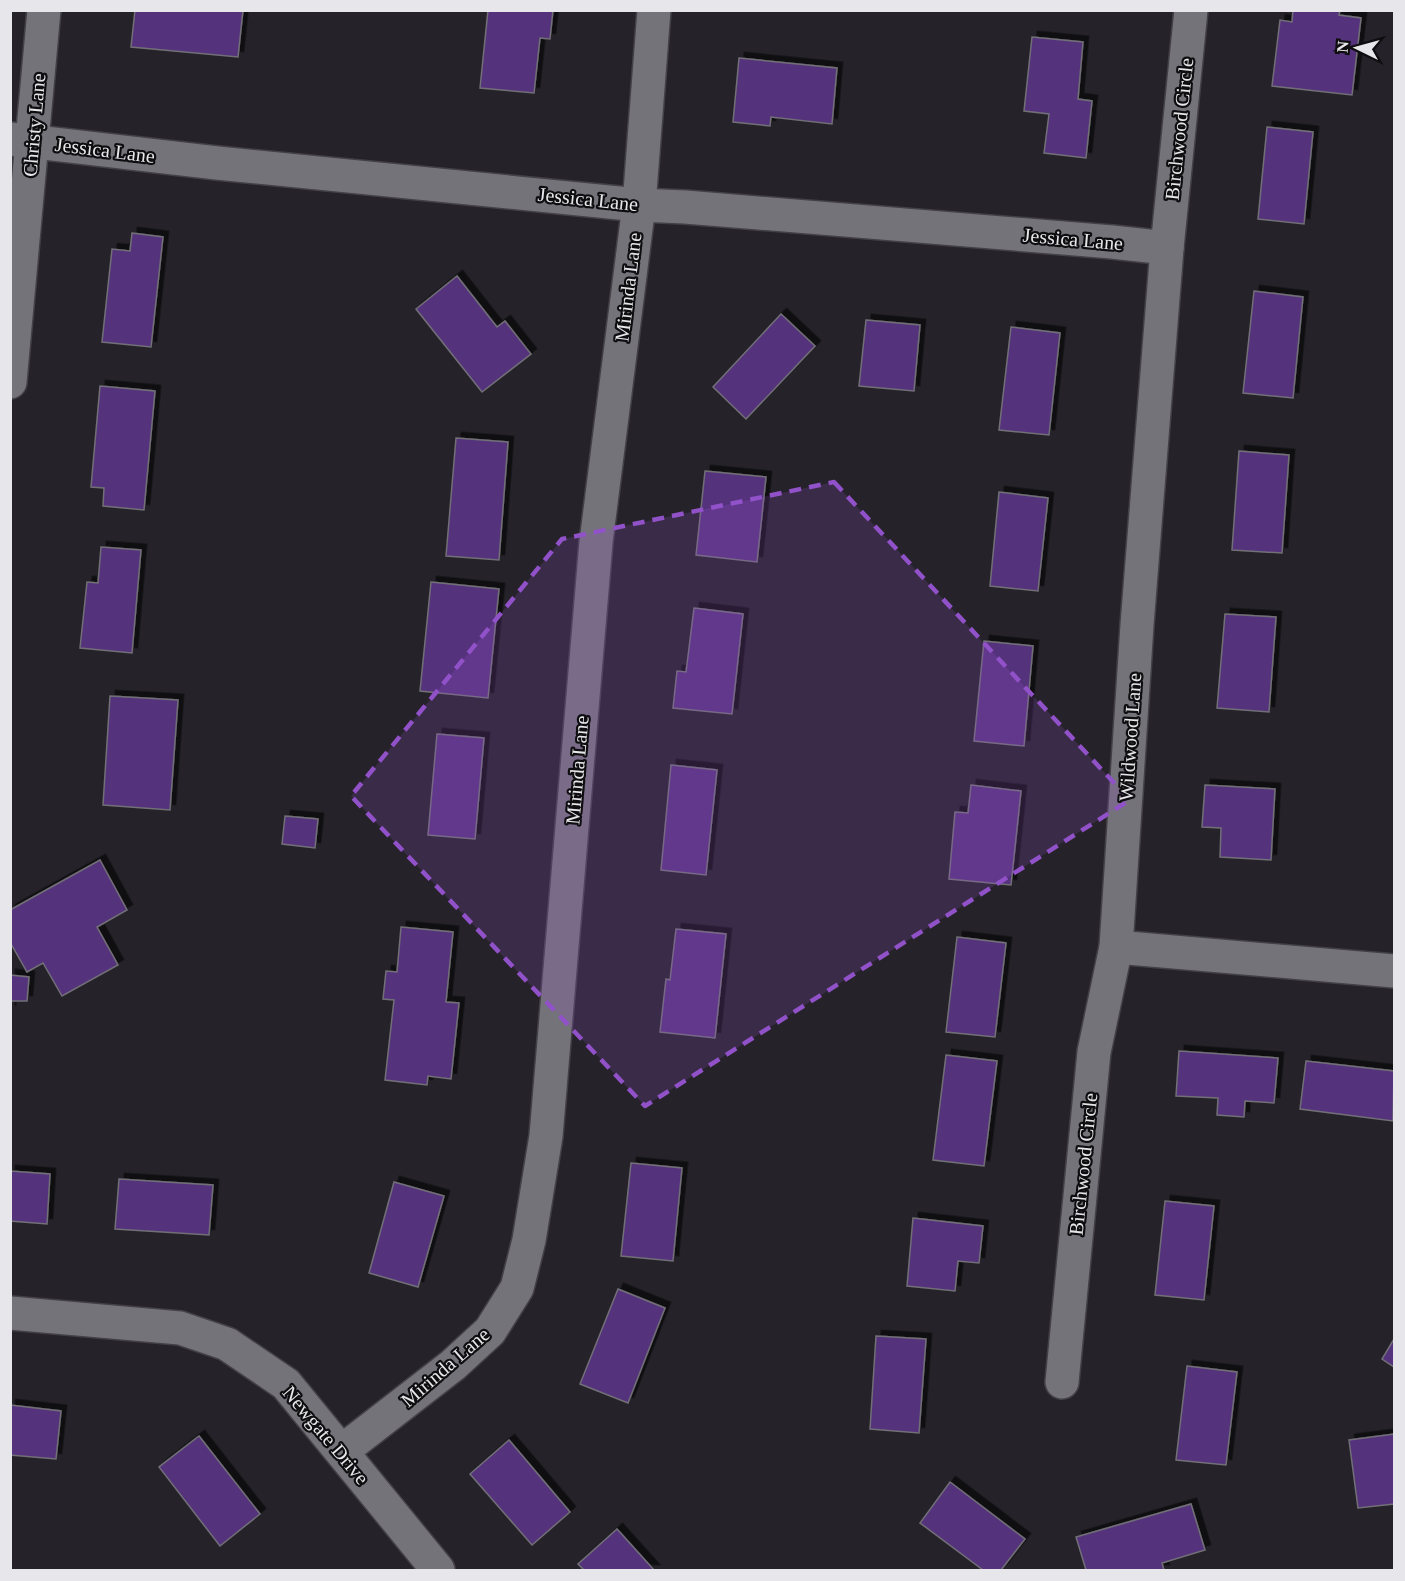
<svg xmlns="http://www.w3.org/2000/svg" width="1405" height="1581" font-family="'Times New Roman',serif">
<defs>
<filter id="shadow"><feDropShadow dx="5.5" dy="-5.5" stdDeviation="0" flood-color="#0009"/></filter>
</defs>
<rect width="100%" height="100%" fill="#252329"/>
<g fill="#55337c" stroke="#726f77" stroke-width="1.5" filter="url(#shadow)">
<polygon points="135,10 243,10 238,57 131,47"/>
<polygon points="488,10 553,10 550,39 540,38 534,93 480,88"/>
<polygon points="1293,10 1340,10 1339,15 1361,18 1352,95 1272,86 1280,20 1292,22"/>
<polygon points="1032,37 1083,42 1078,99 1092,101 1086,158 1044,153 1049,114 1024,111"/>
<polygon points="739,58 837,68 832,124 771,117 770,126 733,122"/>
<polygon points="1267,127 1313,132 1304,224 1258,219"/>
<polygon points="132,233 163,237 151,347 102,342 112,249 130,251"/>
<polygon points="457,276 497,327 505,321 531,354 482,392 416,309"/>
<polygon points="1254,291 1303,297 1293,398 1243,393"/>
<polygon points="781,314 815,346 746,419 713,387"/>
<polygon points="866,320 920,325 914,391 859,386"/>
<polygon points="1011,327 1060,333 1049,435 999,430"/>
<polygon points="100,386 155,391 144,510 103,506 104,488 91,487"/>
<polygon points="456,438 508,442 499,560 446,556"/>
<polygon points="1239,451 1289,455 1282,553 1232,550"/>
<polygon points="705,471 766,477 757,562 696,555"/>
<polygon points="999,492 1048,498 1038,591 990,586"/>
<polygon points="101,547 141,550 132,653 80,648 87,582 98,583"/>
<polygon points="431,582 499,589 488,698 420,691"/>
<polygon points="694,608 743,614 732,714 673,708 677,671 686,672"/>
<polygon points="1225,614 1276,617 1269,712 1217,708"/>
<polygon points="984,641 1033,646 1024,746 974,741"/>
<polygon points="110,696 178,700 170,810 103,805"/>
<polygon points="437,734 484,738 475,839 428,835"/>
<polygon points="671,765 717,770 706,875 661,870"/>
<polygon points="971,785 1021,791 1011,885 949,879 955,812 968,813"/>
<polygon points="1205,785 1275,789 1271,860 1220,857 1221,828 1202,827"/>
<polygon points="285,816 318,819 315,848 282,844"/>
<polygon points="100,860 127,910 97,927 118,965 62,996 43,963 27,972 10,942 10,910"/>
<polygon points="401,927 453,932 446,1002 459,1003 451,1079 428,1076 427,1085 385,1080 394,1000 383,999 386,971 397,972"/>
<polygon points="676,929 726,934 715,1038 660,1032 666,979 670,980"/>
<polygon points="957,937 1006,943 995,1037 946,1032"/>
<polygon points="10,975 29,977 27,1001 11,1001 10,1011"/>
<polygon points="1179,1051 1278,1058 1274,1103 1245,1101 1244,1117 1217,1115 1218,1098 1176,1096"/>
<polygon points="946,1055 997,1061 984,1166 933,1160"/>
<polygon points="1306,1061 1394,1071 1393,1121 1300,1109"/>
<polygon points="631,1163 682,1168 673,1261 621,1256"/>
<polygon points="10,1171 50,1174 47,1224 10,1221"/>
<polygon points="119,1179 213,1185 209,1235 115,1229"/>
<polygon points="394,1182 444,1196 418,1287 369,1273"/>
<polygon points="1165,1201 1214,1206 1204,1300 1155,1295"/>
<polygon points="913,1218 983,1226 979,1263 958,1261 955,1291 907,1286"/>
<polygon points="618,1289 665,1308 628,1403 580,1384"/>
<polygon points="876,1336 926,1339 919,1433 870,1429"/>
<polygon points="1394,1339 1394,1367 1382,1359"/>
<polygon points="1187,1366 1237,1372 1226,1465 1176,1460"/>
<polygon points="10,1405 61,1411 56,1459 10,1455"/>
<polygon points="1394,1434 1394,1504 1358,1508 1349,1440"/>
<polygon points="199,1436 260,1514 220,1546 159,1467"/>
<polygon points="509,1440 570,1512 532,1545 470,1474"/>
<polygon points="950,1482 1025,1539 1001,1570 983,1570 920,1523"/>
<polygon points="1191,1504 1205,1550 1162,1563 1164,1570 1086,1570 1076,1537"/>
<polygon points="617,1529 654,1570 584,1570 578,1564"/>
</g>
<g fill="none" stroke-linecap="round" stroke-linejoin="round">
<defs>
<g id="minor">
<polyline points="10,139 217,163 639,205 685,207 1112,242 1167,248"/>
<polyline points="10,382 44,10"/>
<polyline points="1116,947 1394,971"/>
<polyline points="10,1313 180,1328 227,1344 286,1384 438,1570"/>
<polyline points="1062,1382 1094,1052 1116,947 1137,625 1167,248 1191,10"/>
<polyline points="342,1451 453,1365 490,1331 517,1288 529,1240 546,1136 596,542 639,205 654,10"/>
</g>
</defs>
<use href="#minor" stroke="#434046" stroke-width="36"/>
<use href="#minor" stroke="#75737a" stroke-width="33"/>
</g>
<path fill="#9151c8" fill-opacity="0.2" stroke="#9151c8" stroke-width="4.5" stroke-dasharray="12 8" stroke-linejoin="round" d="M 834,482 L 1130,800 L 645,1106 L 351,796 L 562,539 Z"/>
<g text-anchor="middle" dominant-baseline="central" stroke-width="4.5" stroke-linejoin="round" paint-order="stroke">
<g font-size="20" fill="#e7e6ea" stroke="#0e0d10">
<text transform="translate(34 125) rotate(-85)">Christy Lane</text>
<text transform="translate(1179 129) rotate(-84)">Birchwood Circle</text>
<text transform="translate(105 150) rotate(7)">Jessica Lane</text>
<text transform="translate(588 199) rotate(6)">Jessica Lane</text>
<text transform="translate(1073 239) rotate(5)">Jessica Lane</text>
<text transform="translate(628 287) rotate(-83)">Mirinda Lane</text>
<text transform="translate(1130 737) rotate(-86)">Wildwood Lane</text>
<text transform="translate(577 770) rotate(-85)">Mirinda Lane</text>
<text transform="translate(1083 1164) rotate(-84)">Birchwood Circle</text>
<text transform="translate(445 1367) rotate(-41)">Mirinda Lane</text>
<text transform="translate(326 1435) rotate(50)">Newgate Drive</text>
</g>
</g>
<rect width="1405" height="1581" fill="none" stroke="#e7e6ea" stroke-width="24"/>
<g transform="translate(1357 48) rotate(275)" stroke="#0e0d10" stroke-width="4.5" paint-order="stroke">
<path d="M0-4.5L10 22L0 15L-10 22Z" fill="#e7e6ea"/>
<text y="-9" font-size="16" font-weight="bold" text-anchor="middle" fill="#e7e6ea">N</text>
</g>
</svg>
